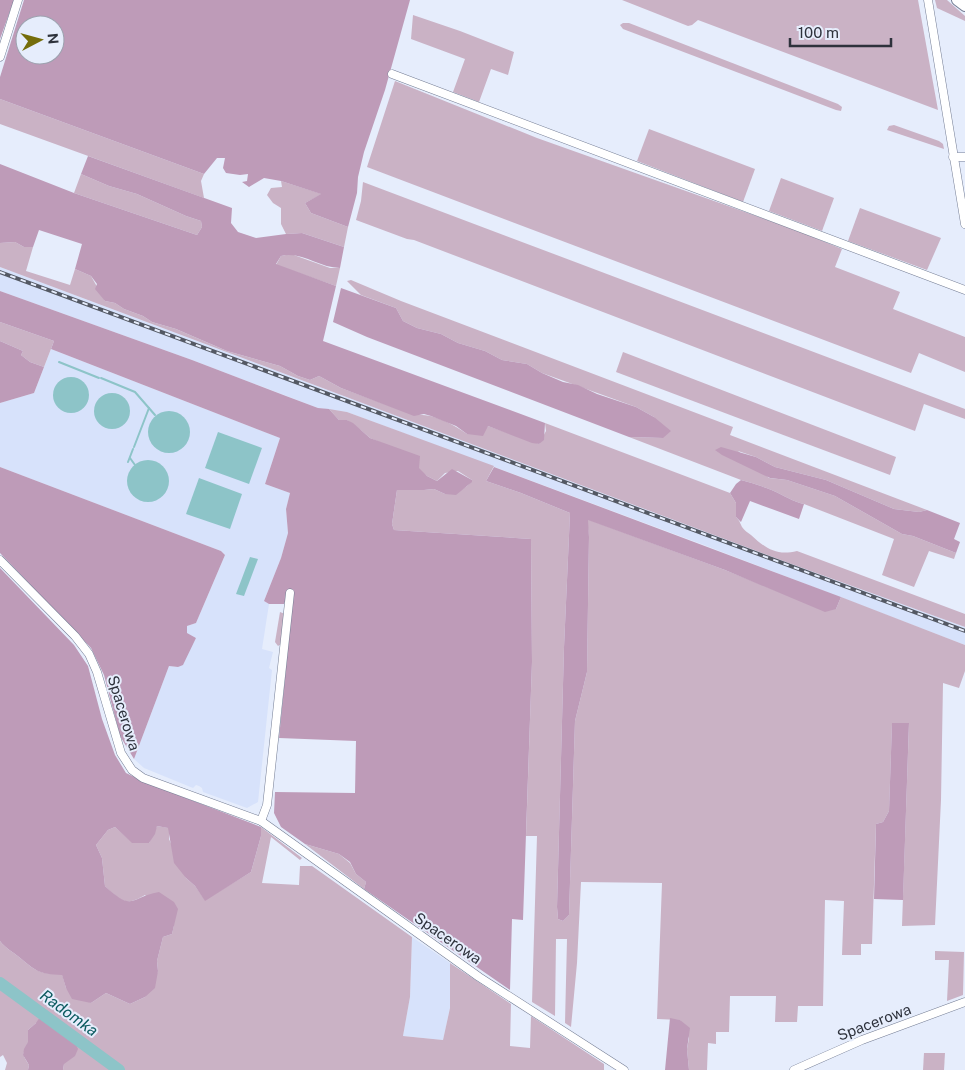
<svg xmlns="http://www.w3.org/2000/svg" width="965" height="1070" font-family="'Public Sans',sans-serif">
<rect width="100%" height="100%" fill="#e6edfc"/>
<g fill="#d7e2fb">
<polygon points="0,267 786,562 965,627 965,645 704,545 347,412 318,408 192,360 0,291"/>
<polygon points="51,349 280,438 265,484 290,493 286,509 288,533 281,558 264,601 269,604 262,649 273,652 269,668 272,670 258,802 247,808 203,792 202,788 199,786 196,785 193,788 144,768 134,759 169,666 178,667 196,638 186,633 187,626 196,623 225,555 221,551 0,467 0,403 34,393"/>
<polygon points="412,937 450,963 450,1008 443,1040 403,1036 410,997"/>
</g>
<g fill="#cab2c5">
<polygon points="622,0 918,0 938,110 698,20 692,25 688,26"/>
<polygon points="935,0 947,0 965,16 965,21 937,8"/>
<polygon points="413,15 460,31 514,52 508,75 491,69 479,102 453,92 465,59 411,39"/>
<polygon points="623,23 629,23 838,104 842,107 841,111 836,110 623,29 620,25"/>
<polygon points="395,81 537,138 801,232 842,249 835,267 900,292 893,309 965,337 965,372 919,353 911,373 367,167"/>
<polygon points="0,99 204,174 201,181 204,198 0,124"/>
<polygon points="894,125 939,141 943,144 944,149 887,130 889,126"/>
<polygon points="649,129 755,169 743,202 637,161"/>
<polygon points="81,174 109,186 137,194 186,216 201,221 202,227 197,235 74,193"/>
<polygon points="781,178 834,198 822,231 769,211"/>
<polygon points="281,181 322,194 305,203 311,213 348,227 344,247 302,233 286,234 281,224 281,208 273,203 267,195 271,188 282,187"/>
<polygon points="363,182 965,409 965,419 924,404 915,431 414,240 407,239 356,220 361,201"/>
<polygon points="860,208 941,238 927,270 848,241"/>
<path d="M 15,242 L 24,247 L 33,247 L 26,271 L 70,285 L 75,269 L 91,276 L 105,301 L 115,303 L 124,309 L 143,316 L 152,322 L 176,329 L 227,351 L 280,366 L 298,376 L 310,380 L 319,376 L 341,388 L 414,415 C 433,413 451,423 467,434 L 488,426 L 539,444 L 546,431 L 545,423 L 730,493 L 736,503 L 736,517 C 740,521 740,523 742,527 C 744,530 748,533 751,535 C 766,549 777,556 797,551 L 965,614 L 965,627 L 786,562 L 0,267 L 0,243 Z"/>
<polygon points="291,254 330,268 340,268 336,286 276,265 281,256"/>
<path d="M 351,280 L 401,301 L 733,427 L 730,435 L 927,510 L 919,512 L 894,509 L 826,480 L 775,467 L 756,457 L 738,451 L 769,478 L 787,480 L 835,496 L 902,534 L 913,536 L 956,553 L 954,559 L 929,551 L 914,587 L 882,575 L 894,539 L 804,504 C 795,502 790,499 782,495 C 769,488 755,484 741,480 L 629,437 L 663,438 L 654,417 L 636,407 L 542,373 L 527,364 L 502,360 L 485,351 L 458,343 L 441,334 L 417,328 L 403,321 L 396,308 L 361,295 L 347,281 Z"/>
<polygon points="0,322 54,341 44,367 30,362 21,355 23,351 0,341"/>
<polygon points="623,352 896,457 890,475 616,372"/>
<path d="M 329,409 L 347,412 L 494,466 L 486,481 L 521,493 L 570,513 L 564,647 L 557,907 L 558,919 L 563,921 L 569,915 L 575,721 L 587,672 L 589,537 L 587,519 L 725,570 L 789,596 L 836,609 L 841,597 L 965,645 L 965,671 L 959,688 L 943,683 L 941,800 L 935,925 L 902,926 L 909,724 L 892,724 L 889,811 L 883,822 L 876,824 L 872,944 L 861,944 L 861,955 L 842,955 L 844,901 L 825,900 L 823,1006 L 798,1006 L 797,1022 L 775,1022 L 776,996 L 730,996 L 729,1032 L 716,1032 L 716,1044 L 708,1043 L 707,1070 L 689,1070 L 687,1049 L 689,1038 L 680,1020 L 657,1019 L 662,883 L 581,882 L 577,963 L 571,1027 L 565,1023 L 567,939 L 556,939 L 555,1016 L 532,1002 L 537,836 L 526,836 L 532,662 L 531,539 L 394,530 L 392,524 L 397,490 L 424,490 L 434,489 L 445,494 C 456,491 467,490 472,480 L 458,471 L 445,473 L 437,481 L 427,476 L 384,444 L 370,438 L 362,431 L 347,420 L 339,420 Z"/>
<polygon points="280,612 285,614 281,644 278,646 275,642"/>
<path d="M 157,826 L 169,828 L 169,839 L 186,878 L 195,886 L 205,900 L 251,872 L 261,836 L 261,827 L 302,858 L 300,860 L 271,837 L 262,883 L 299,885 L 300,866 L 312,866 L 412,937 L 410,997 L 403,1036 L 443,1040 L 450,1008 L 450,963 L 511,1004 L 510,1046 L 530,1048 L 531,1016 L 604,1064 L 604,1070 L 63,1070 L 64,1064 L 36,1023 L 28,1030 C 28,1033 29,1039 28,1043 C 24,1055 20,1051 29,1065 L 28,1070 L 5,1070 L 7,1063 L 3,1055 L 0,1057 L 0,941 C 5,948 12,951 19,957 C 36,971 38,974 62,974 L 66,988 L 91,1003 L 106,993 L 130,1004 L 145,997 L 158,971 L 157,961 L 163,937 L 172,934 L 174,925 L 145,895 C 125,907 121,901 105,886 L 102,858 L 96,845 L 108,830 L 115,827 L 133,843 L 149,843 Z"/>
<polygon points="305,844 339,854 350,863 356,874 366,882 364,889"/>
<polygon points="935,951 964,952 963,995 947,1001 949,960 935,960"/>
<polygon points="924,1053 945,1053 944,1070 923,1070"/>
</g>
<g fill="#be9bb8" fill-rule="evenodd">
<polygon points="0,0 14,0 0,39"/>
<path d="M 24,0 L 410,0 L 385,90 L 364,152 L 358,177 L 357,193 L 348,227 L 311,213 L 305,203 L 321,194 L 281,181 L 264,178 L 249,187 L 242,182 L 247,181 L 248,174 L 240,175 L 226,173 L 223,168 L 225,158 L 217,158 L 204,174 L 0,99 L 0,77 ZM 25,25 L 55,25 L 55,55 L 25,55 Z"/>
<path d="M 88,156 L 232,208 L 231,223 L 238,232 L 256,238 L 286,234 L 302,233 L 344,247 L 340,268 C 319,268 302,251 281,256 L 276,264 L 336,286 L 323,341 L 545,423 L 544,440 L 539,444 L 532,443 L 488,426 L 483,436 L 467,434 L 456,426 L 431,416 L 424,414 L 414,416 L 341,388 L 319,376 L 310,380 L 298,376 L 280,366 L 227,351 L 176,329 L 152,322 L 143,316 L 124,309 L 115,303 L 105,301 L 95,289 L 97,284 L 91,276 L 75,269 L 82,244 L 39,230 L 33,247 L 24,247 L 15,242 L 0,243 L 0,164 L 74,193 L 197,235 L 202,227 L 201,221 L 186,216 L 137,194 L 109,186 L 81,174 Z"/>
<polygon points="341,288 396,308 403,321 417,328 441,334 458,343 485,351 502,360 527,364 542,373 563,382 578,385 597,394 636,407 654,417 671,431 663,438 629,437 367,337 333,322"/>
<polygon points="0,291 192,360 286,396 318,408 329,409 339,420 347,420 353,423 370,438 420,456 419,468 427,476 437,481 452,469 472,480 472,482 456,495 445,494 434,489 424,490 397,490 392,524 394,530 531,539 532,662 523,920 512,919 510,990 364,889 366,882 356,874 350,862 339,854 305,844 281,827 274,813 275,792 355,793 356,741 279,738 293,596 289,592 284,604 269,604 264,601 281,558 288,533 286,509 290,493 265,484 280,438 51,349 54,341 0,322"/>
<polygon points="0,341 23,351 21,355 30,362 44,367 34,393 0,403"/>
<polygon points="721,447 756,457 775,467 826,480 894,509 919,512 927,510 960,523 954,539 960,542 956,553 913,536 902,534 835,496 787,480 770,478 722,455 715,450"/>
<polygon points="0,467 221,551 225,555 196,623 187,626 187,633 196,638 183,665 178,667 169,666 134,759 120,736 104,675 91,648 0,553"/>
<polygon points="494,467 841,597 836,609 825,612 725,570 588,520 589,537 587,672 575,721 569,915 563,921 558,919 557,907 564,647 570,513 521,493 486,481"/>
<path d="M 741,480 C 755,484 769,488 782,495 C 790,499 795,502 804,504 L 799,519 L 750,501 L 741,522 L 736,517 L 736,503 L 730,493 L 736,484 Z"/>
<path d="M 0,568 L 74,645 L 88,666 L 102,719 L 115,755 L 126,773 L 147,783 L 261,827 L 261,836 L 251,872 L 205,901 L 195,886 L 186,878 L 174,863 L 168,828 L 157,826 L 155,834 L 149,843 L 132,843 L 115,827 L 108,830 L 96,845 L 102,858 L 105,886 C 133,912 129,898 159,892 L 174,902 L 178,909 L 172,934 L 163,937 L 157,961 L 158,971 L 155,988 L 145,997 L 130,1004 L 106,993 L 91,1003 L 72,999 L 66,988 L 62,975 C 38,974 36,971 19,957 C 12,951 5,948 0,941 Z"/>
<polygon points="892,723 909,723 903,900 874,899 876,824 883,822 889,811"/>
<path d="M 40,1017 C 53,1025 73,1034 78,1049 L 75,1056 L 64,1064 L 63,1070 L 28,1070 L 29,1065 L 23,1055 L 24,1049 L 28,1042 L 28,1030 L 36,1023 Z"/>
<polygon points="670,1018 680,1020 690,1028 687,1049 689,1070 665,1070"/>
</g>
<g fill="#8dc4c8">
<circle cx="71" cy="395" r="18"/>
<circle cx="112" cy="411" r="18"/>
<circle cx="169" cy="432" r="21"/>
<polygon points="218,432 262,448 249,484 205,468"/>
<circle cx="148" cy="481" r="21"/>
<polygon points="199,478 242,494 230,529 186,514"/>
<polygon points="250,557 258,559 244,596 236,594"/>
</g>
<g fill="none" stroke-linecap="round" stroke-linejoin="round">
<g stroke="#8dc4c8" stroke-width="2">
<polyline points="59,362 99,378"/>
<polyline points="101,378 135,392 155,415"/>
<polyline points="134,447 149,408"/>
<polyline points="130,458 135,465"/>
<polyline points="128,462 133,449"/>
</g>
<polyline stroke="#8dc4c8" stroke-width="12" points="0,983 119,1070"/>
<defs>
<g id="minor">
<polyline points="928,0 965,224"/>
<polyline points="0,57 18,0"/>
<polyline points="392,74 965,290"/>
<polyline points="953,157 965,157"/>
<polyline points="0,560 75,636 89,654 97,672 121,753 132,770 143,778 261,821 479,977 624,1070"/>
<polyline points="261,821 267,805 290,593"/>
<polyline points="794,1070 862,1040 965,1002"/>
</g>
<polyline id="tertiary" points="957,0 965,6"/>
</defs>
<use href="#minor" stroke="#737c93" stroke-width="9"/>
<use href="#tertiary" stroke="#737c93" stroke-width="12"/>
<use href="#minor" stroke="#fff" stroke-width="8"/>
<use href="#tertiary" stroke="#fff" stroke-width="10"/>
<defs>
<polyline id="rail" points="0,272 965,631"/>
</defs>
<use href="#rail" stroke="#545964" stroke-width="4"/>
<use href="#rail" stroke="#e6edfc" stroke-width="2" stroke-dasharray="5.5" stroke-linecap="butt"/>
</g>
<g text-anchor="middle" dominant-baseline="central" stroke-width="4" stroke-linejoin="round" paint-order="stroke">
<g font-size="15" fill="#2e323c" stroke="#e6edfc">
<text transform="translate(124 713) rotate(73)">Spacerowa</text>
<text transform="translate(448 938) rotate(35)">Spacerowa</text>
<text transform="translate(874 1022) rotate(-21)">Spacerowa</text>
</g>
<g font-size="16" font-style="italic" fill="#0b5a5f" stroke="#e6edfc">
<text transform="translate(69 1013) rotate(36)">Radomka</text>
</g>
</g>
<g transform="translate(40 40) rotate(84)"><circle r="24" fill="#e6edfc" stroke="#9ca2af"/>
<path d="M0-4L9 19L0 12L-9 19Z" fill="#756d0b"/>
<text y="-8" font-size="14" font-weight="bold" text-anchor="middle" fill="#2e323c">N</text>
</g>
<path d="M790 38v8h101v-8" fill="none" stroke="#2e323c" stroke-width="2.5"/>
<text x="798" y="38" font-size="15" fill="#2e323c" stroke="#e6edfc" stroke-width="4" paint-order="stroke">100 m</text>
</svg>
